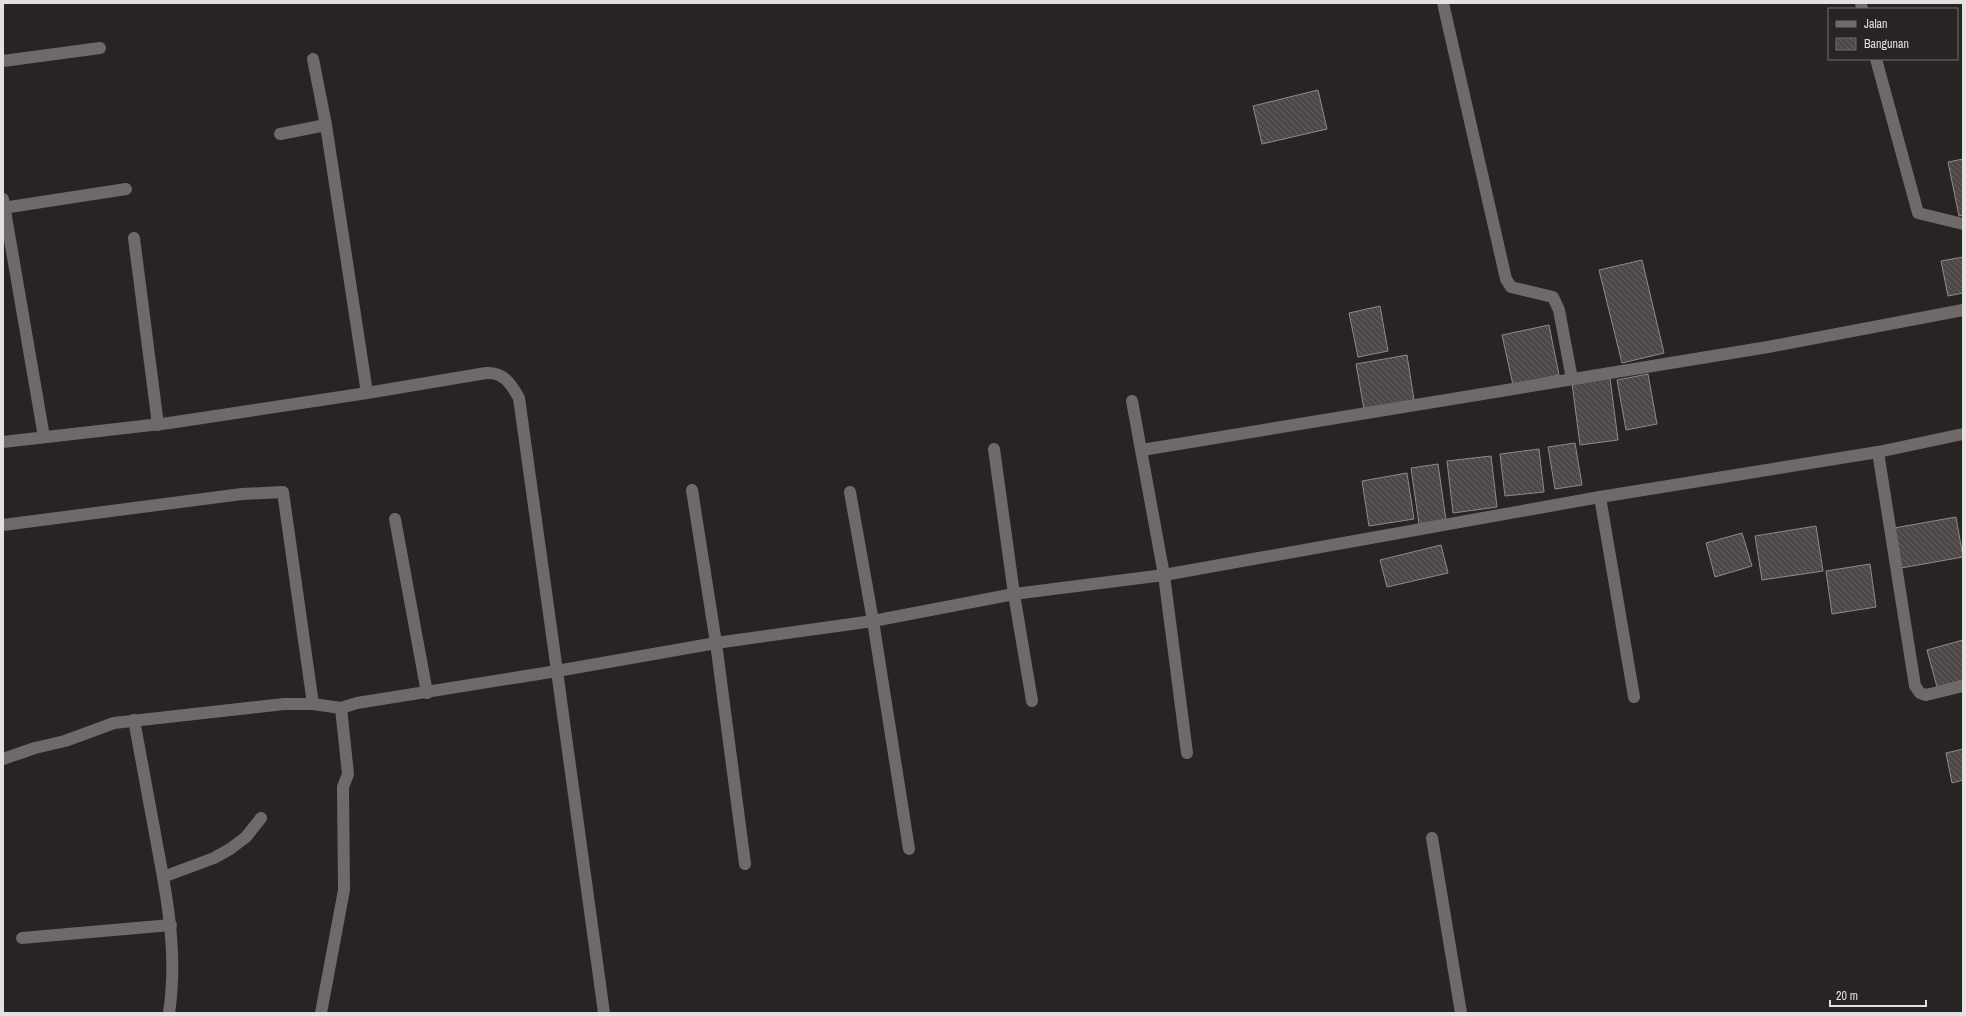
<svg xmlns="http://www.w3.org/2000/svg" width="1966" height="1016" font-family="'Archivo Narrow',sans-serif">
<defs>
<pattern id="building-back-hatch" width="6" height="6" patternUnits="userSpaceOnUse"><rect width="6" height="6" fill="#4d4747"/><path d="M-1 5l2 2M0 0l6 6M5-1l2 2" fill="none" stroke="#666161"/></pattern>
</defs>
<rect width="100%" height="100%" fill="#292424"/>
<g fill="url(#building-back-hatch)" stroke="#8f8989">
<polygon points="1318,90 1327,129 1262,144 1253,106"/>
<polygon points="1963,159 1963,215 1959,216 1948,162"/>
<polygon points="1963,257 1963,293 1948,296 1941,261"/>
<polygon points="1642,260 1664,353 1622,363 1599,270"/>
<polygon points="1380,306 1388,351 1358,357 1349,313"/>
<polygon points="1549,325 1559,375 1513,385 1502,335"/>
<polygon points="1407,355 1414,400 1364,409 1356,364"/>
<polygon points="1648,374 1657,424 1626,430 1617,380"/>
<polygon points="1610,378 1618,440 1580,445 1572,383"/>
<polygon points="1575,443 1582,485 1555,489 1548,447"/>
<polygon points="1539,449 1544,492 1505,496 1500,454"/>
<polygon points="1491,456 1497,507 1453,513 1447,461"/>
<polygon points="1438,464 1446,520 1419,524 1411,468"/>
<polygon points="1407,473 1414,519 1369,526 1362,481"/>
<polygon points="1956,517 1963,557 1901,568 1894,528"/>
<polygon points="1816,526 1823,571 1762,580 1755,536"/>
<polygon points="1742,533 1752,566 1715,577 1706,543"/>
<polygon points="1441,545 1448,573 1387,587 1380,560"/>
<polygon points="1870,564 1876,607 1832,614 1826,571"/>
<polygon points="1963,640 1963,680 1937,687 1927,650"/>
<polygon points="1963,749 1963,780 1952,783 1946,753"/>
</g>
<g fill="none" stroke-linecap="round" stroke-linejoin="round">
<g stroke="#6f6969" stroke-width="12">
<polyline points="1443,3 1506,279 1511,287 1553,297 1559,310 1572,379"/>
<polyline points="1861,3 1862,9"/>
<polyline points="313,59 326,125 367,393"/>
<polyline points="1876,59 1918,213 1963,224"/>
<polyline points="3,61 100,48"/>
<polyline points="280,134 326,125"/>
<polyline points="3,199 44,437"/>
<polyline points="3,208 126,189"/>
<polyline points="134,238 158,425"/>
<polyline points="1132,401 1164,575 1187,753"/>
<path d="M 3,442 L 169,423 L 367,393 L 486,373 C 504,372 511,384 519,398 L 557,671 L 357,703 L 341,708 L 313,704 L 284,704 L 114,723 L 65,741 L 35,748 L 3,759"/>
<polyline points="994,449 1014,594 1032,701"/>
<polyline points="1142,450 1768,347 1963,310"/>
<polyline points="1878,452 1915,686 1920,693 1926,695 1963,686"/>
<polyline points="692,490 716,643 745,864"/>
<polyline points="850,492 873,621 909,849"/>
<polyline points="1600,497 1634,697"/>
<polyline points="395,519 427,693"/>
<polyline points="3,525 242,494 283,492 313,704"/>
<polyline points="134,720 163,877"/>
<polyline points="1432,838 1461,1013"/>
<polyline points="22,938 171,925"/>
<path d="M 169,1013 C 176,967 171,922 163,877 L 214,858 L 230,849 L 246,837 L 261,818"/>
<polyline points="321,1013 344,890 343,787 348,774 341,708"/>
<polyline points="604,1013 557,671 716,643 873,621 1014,594 1164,575 1600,497 1878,452 1963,434"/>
</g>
</g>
<rect width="1966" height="1016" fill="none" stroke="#e3e0e0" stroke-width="8"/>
<rect x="1828" y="8" width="130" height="52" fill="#292424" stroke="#736f6f"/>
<rect x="1836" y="21" width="20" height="6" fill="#6f6969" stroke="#736f6f"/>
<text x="1864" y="28" font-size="12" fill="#e3e0e0">Jalan</text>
<rect x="1836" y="38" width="20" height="12" fill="url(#building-back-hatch)" stroke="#736f6f"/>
<text x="1864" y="48" font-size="12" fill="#e3e0e0">Bangunan</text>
<path d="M1830 1000v6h96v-6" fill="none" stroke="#e3e0e0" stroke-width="2"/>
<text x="1836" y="1000" font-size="12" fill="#e3e0e0" stroke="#292424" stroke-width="3" paint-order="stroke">20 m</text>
</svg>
